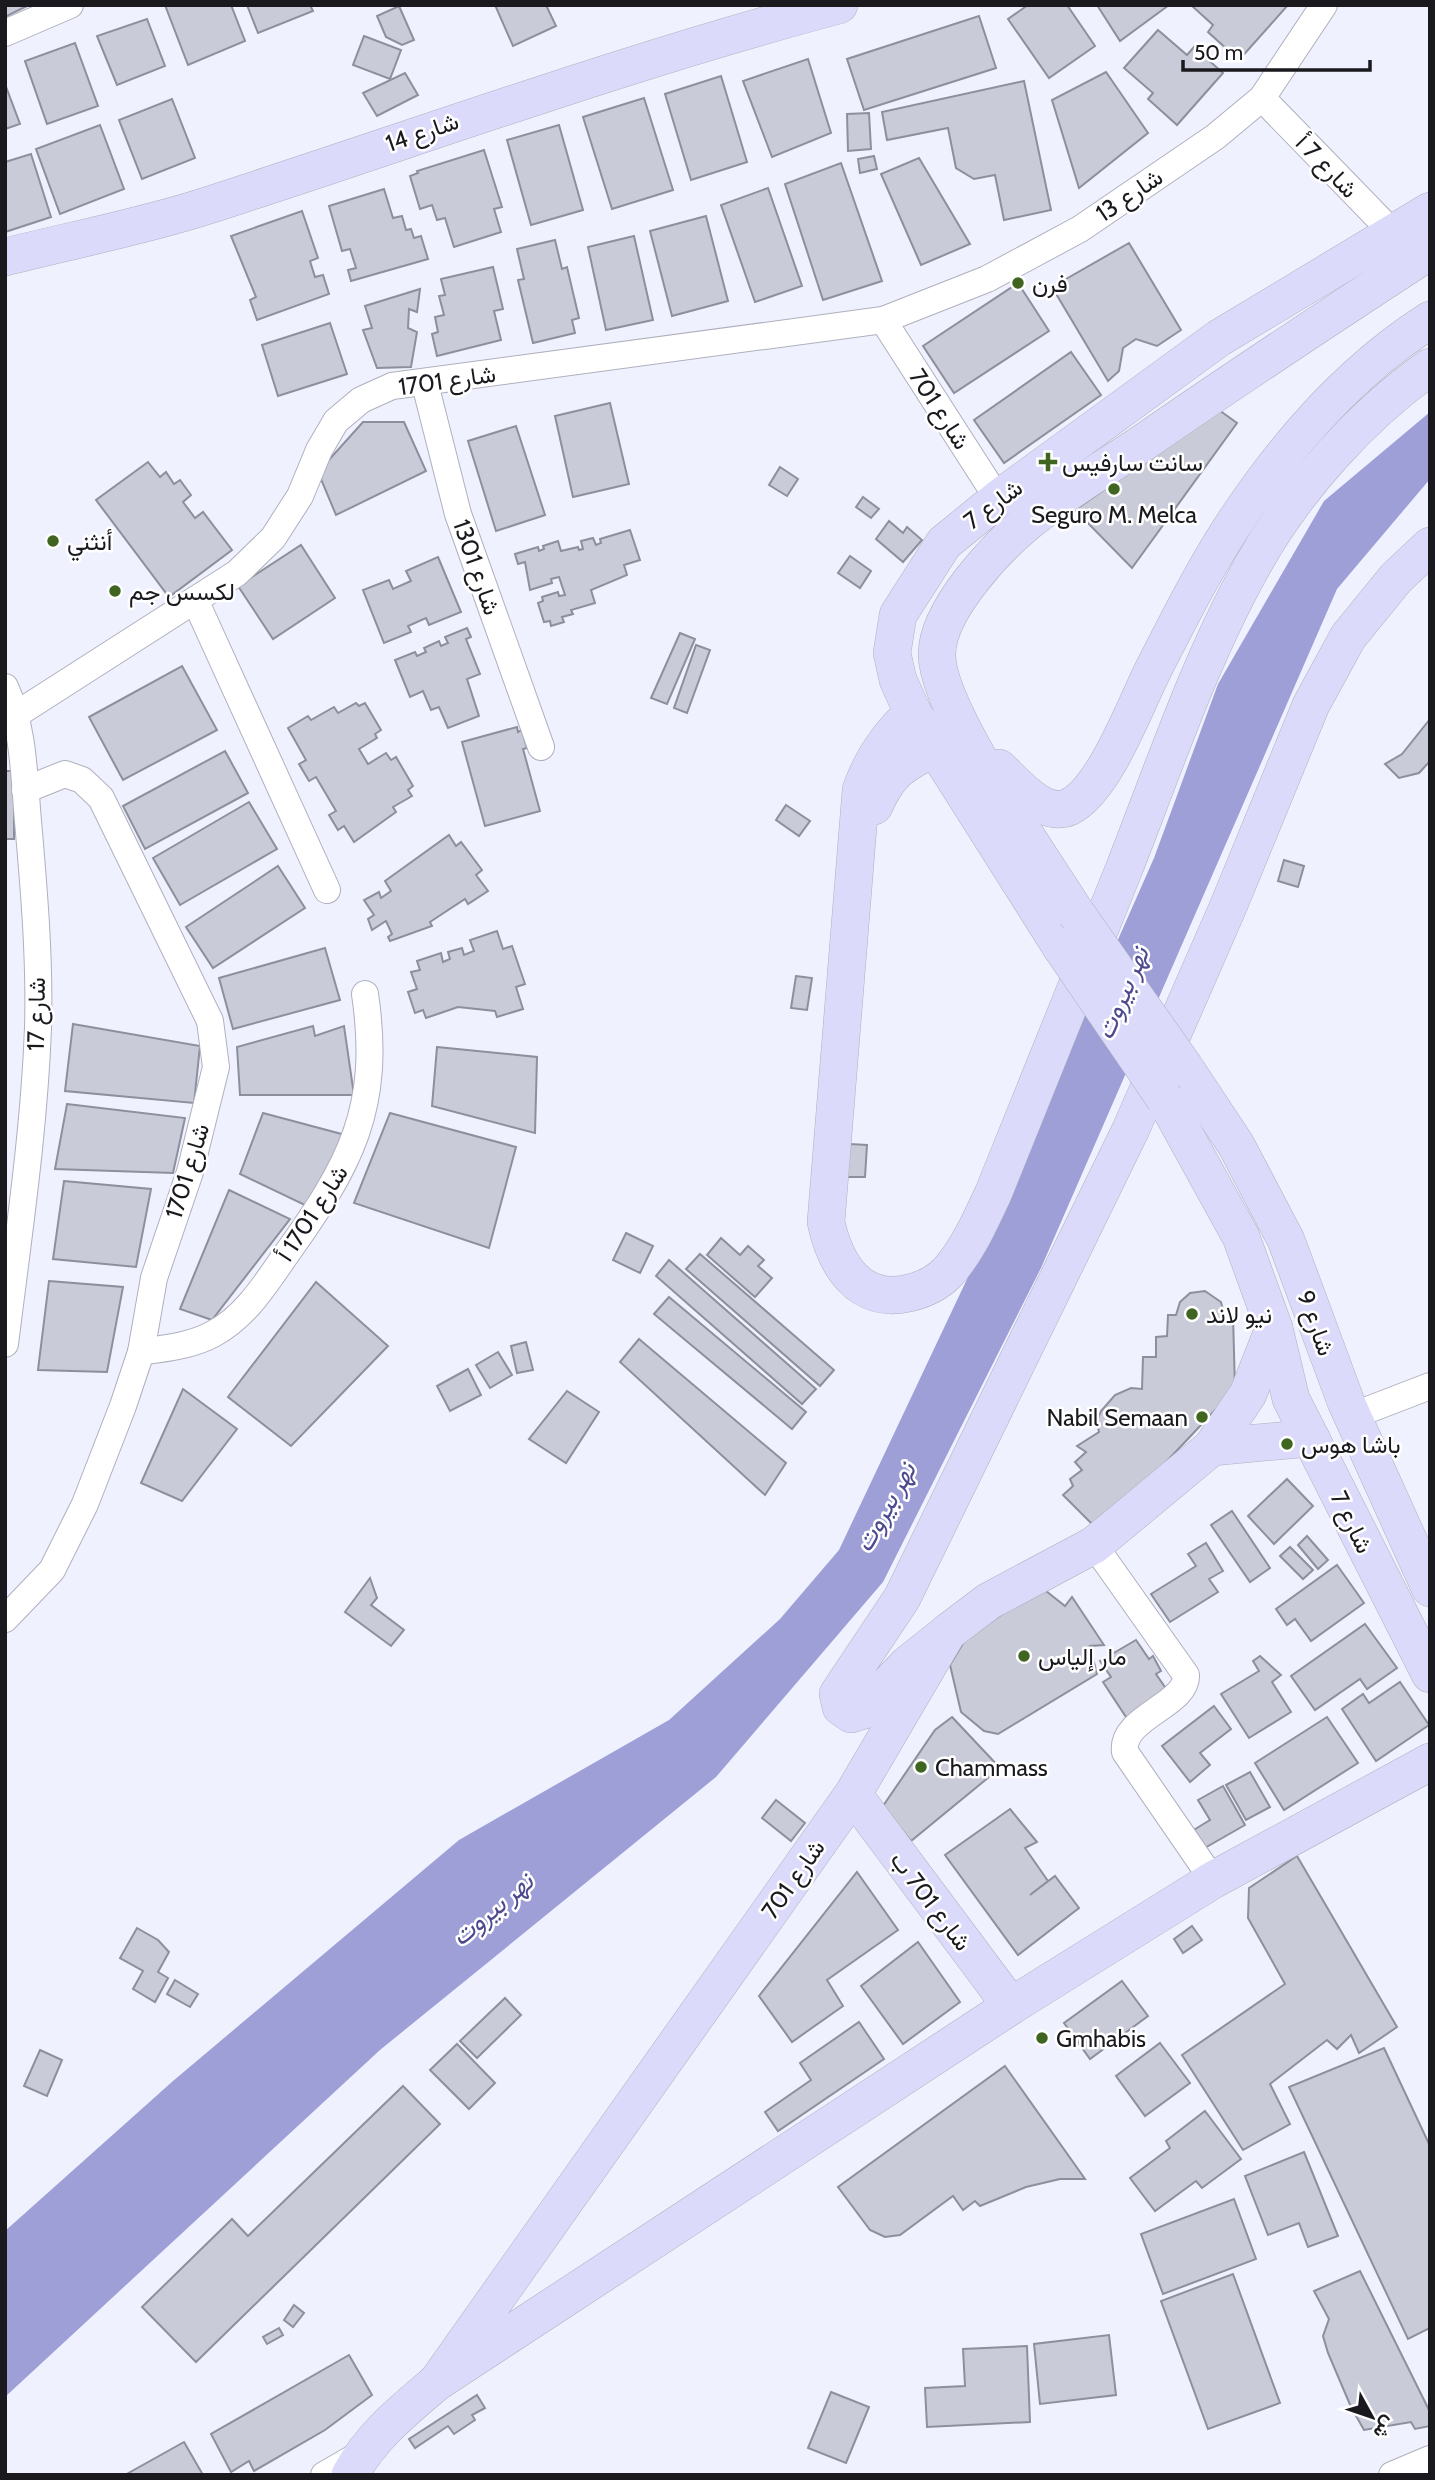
<svg xmlns="http://www.w3.org/2000/svg" width="1435" height="2480" font-family="Cabin,Vazirmatn,sans-serif">
<rect width="100%" height="100%" fill="#f0f1ff"/>
<polygon fill="#9e9fd6" points="1430,412 1430,479 1337,589 1041,1268 883,1582 716,1777 380,2050 5,2397 5,2231 173,2081 459,1840 669,1720 780,1619 839,1550 985,1241 1154,858 1218,684 1324,501"/>
<g fill="#cacbd8" stroke="#8e8f9c" stroke-width="2">
<polygon points="5,5 29,5 5,17"/>
<polygon points="165,5 231,5 245,41 188,65"/>
<polygon points="247,5 310,5 313,11 258,33"/>
<polygon points="495,5 546,5 556,26 513,46"/>
<polygon points="1028,5 1067,5 1095,46 1049,78 1008,19"/>
<polygon points="1097,5 1169,5 1120,41"/>
<polygon points="1191,5 1288,5 1239,60 1208,32 1213,25"/>
<polygon points="399,6 414,40 402,45 386,37 377,16"/>
<polygon points="979,16 996,68 864,110 847,59"/>
<polygon points="147,19 165,66 117,85 97,36"/>
<polygon points="1158,30 1187,55 1194,47 1223,73 1177,125 1148,99 1153,93 1124,68"/>
<polygon points="364,36 401,50 390,79 353,65"/>
<polygon points="75,43 98,106 47,124 25,61"/>
<polygon points="808,59 831,133 772,157 743,81"/>
<polygon points="1106,72 1148,133 1079,188 1052,100"/>
<polygon points="405,73 418,95 377,116 363,93"/>
<polygon points="721,76 747,162 691,180 665,94"/>
<polygon points="1024,81 1051,210 1004,220 995,175 974,179 956,168 948,128 887,140 882,112"/>
<polygon points="5,84 20,124 5,129"/>
<polygon points="644,98 673,190 612,209 583,117"/>
<polygon points="172,99 195,158 142,179 119,120"/>
<polygon points="869,113 871,149 848,151 847,114"/>
<polygon points="100,125 124,189 60,214 36,149"/>
<polygon points="559,125 583,210 531,225 507,140"/>
<polygon points="484,150 502,207 494,209 501,232 454,247 445,218 437,220 432,205 420,209 410,176 418,173 417,171"/>
<polygon points="31,154 51,217 5,232 5,162"/>
<polygon points="874,156 877,169 860,173 858,159"/>
<polygon points="919,158 970,244 921,265 881,174"/>
<polygon points="841,163 882,281 823,300 785,184"/>
<polygon points="768,188 802,286 755,302 721,205"/>
<polygon points="384,189 393,218 402,216 406,230 411,229 414,238 421,236 428,259 351,281 348,270 356,268 350,249 342,251 329,206"/>
<polygon points="302,211 318,258 310,261 315,277 323,275 329,294 257,320 250,300 256,297 231,236"/>
<polygon points="706,216 728,301 672,316 650,231"/>
<polygon points="634,236 653,320 606,330 588,247"/>
<polygon points="555,240 562,269 567,267 579,318 572,320 575,333 533,343 518,280 524,279 517,249"/>
<polygon points="1129,243 1181,330 1157,346 1136,339 1123,348 1119,371 1108,381 1052,287"/>
<polygon points="493,267 503,309 494,311 501,340 437,356 432,334 438,332 435,317 444,315 439,296 445,295 441,279"/>
<polygon points="1018,283 1049,331 954,393 923,346"/>
<polygon points="420,289 417,312 409,309 408,328 417,332 411,367 377,368 363,330 372,328 365,306"/>
<polygon points="330,323 347,374 278,396 262,345"/>
<polygon points="1071,352 1101,395 1004,463 974,420"/>
<polygon points="610,403 629,484 573,497 555,416"/>
<polygon points="1219,410 1237,423 1132,568 1075,510"/>
<polygon points="363,422 404,422 426,471 336,515 318,472"/>
<polygon points="516,426 545,515 496,531 468,441"/>
<polygon points="148,462 160,477 166,472 174,484 180,480 191,495 183,502 195,518 203,512 232,550 169,597 96,500"/>
<polygon points="780,467 798,479 787,496 769,485"/>
<polygon points="863,497 879,509 871,518 856,507"/>
<polygon points="889,521 903,533 907,527 922,540 903,562 876,539"/>
<polygon points="630,530 640,560 624,565 627,575 591,590 595,603 571,610 573,614 562,617 564,622 551,626 550,621 544,622 538,603 543,601 542,597 558,592 559,596 565,595 559,577 551,579 552,583 530,590 525,562 518,564 515,554 538,547 539,551 544,549 543,546 558,541 561,551 578,547 579,550 583,549 581,541 593,538 596,545 601,543 600,539"/>
<polygon points="301,545 335,598 273,639 238,586"/>
<polygon points="850,556 871,571 860,588 838,573"/>
<polygon points="438,557 461,612 429,625 426,618 408,626 411,632 384,643 363,590 389,580 393,589 411,581 406,571"/>
<polygon points="467,628 471,637 466,639 480,674 467,679 479,716 448,728 439,707 431,710 423,691 410,697 395,660 415,652 417,656 426,652 424,648 439,641 441,646 448,643 445,637"/>
<polygon points="680,633 695,639 667,704 651,698"/>
<polygon points="696,645 710,650 687,713 674,708"/>
<polygon points="182,666 217,730 123,780 89,717"/>
<polygon points="356,703 359,706 365,703 381,730 375,734 377,738 359,749 368,764 386,753 391,760 396,757 413,786 408,790 412,796 393,807 396,812 354,842 344,826 338,830 329,815 336,811 316,777 309,781 299,764 306,760 288,728 308,716 311,720 334,707 338,713"/>
<polygon points="1430,719 1430,761 1419,773 1399,778 1385,764 1402,754"/>
<polygon points="517,727 518,732 522,730 527,748 523,749 540,811 485,826 462,742"/>
<polygon points="225,751 248,793 145,849 123,806"/>
<rect x="5" y="771" width="9" height="68"/>
<polygon points="249,802 277,849 180,905 153,858"/>
<polygon points="786,805 810,821 799,836 776,820"/>
<polygon points="449,835 456,846 461,842 482,870 476,875 488,891 468,904 465,899 430,922 432,926 390,941 388,937 392,934 386,921 372,930 368,919 374,915 364,900 379,892 381,898 391,891 385,881"/>
<polygon points="1284,860 1304,866 1298,887 1278,881"/>
<polygon points="278,866 305,908 213,968 186,927"/>
<polygon points="497,931 503,949 512,946 525,984 516,987 523,1009 497,1017 495,1011 458,1007 426,1018 423,1010 415,1013 408,992 417,989 411,972 420,970 417,961 441,953 443,962 450,959 448,952 462,948 464,955 474,951 470,940"/>
<polygon points="325,948 340,1000 233,1029 219,978"/>
<polygon points="796,976 812,978 807,1010 791,1008"/>
<polygon points="73,1024 200,1046 194,1103 65,1091"/>
<polygon points="313,1026 315,1036 344,1026 354,1095 240,1095 237,1047"/>
<polygon points="437,1047 537,1057 535,1133 432,1106"/>
<polygon points="67,1104 185,1118 173,1173 55,1169"/>
<polygon points="263,1113 349,1136 311,1208 240,1174"/>
<polygon points="390,1113 516,1147 489,1248 354,1203"/>
<polygon points="849,1144 867,1145 865,1177 847,1177"/>
<polygon points="64,1181 151,1189 136,1267 53,1259"/>
<polygon points="229,1190 290,1219 212,1320 180,1309"/>
<polygon points="626,1233 653,1246 640,1273 613,1260"/>
<polygon points="721,1238 740,1255 748,1246 764,1260 758,1266 772,1278 755,1297 707,1255"/>
<polygon points="700,1254 834,1370 820,1386 686,1269"/>
<polygon points="669,1260 816,1389 802,1404 656,1276"/>
<polygon points="49,1281 123,1287 107,1372 38,1370"/>
<polygon points="316,1282 388,1346 291,1446 228,1397"/>
<polygon points="1205,1291 1221,1302 1224,1314 1233,1315 1235,1389 1100,1532 1063,1495 1073,1486 1070,1479 1082,1470 1075,1462 1086,1452 1077,1446 1099,1432 1097,1421 1101,1411 1115,1395 1131,1388 1142,1389 1143,1357 1156,1357 1156,1337 1167,1336 1168,1315 1176,1315 1180,1302 1190,1293"/>
<polygon points="669,1297 806,1412 792,1429 654,1314"/>
<polygon points="639,1339 786,1463 765,1495 620,1362"/>
<polygon points="526,1342 533,1370 517,1373 511,1346"/>
<polygon points="498,1352 512,1375 490,1388 476,1365"/>
<polygon points="468,1369 481,1395 450,1411 437,1386"/>
<polygon points="183,1389 237,1429 182,1501 141,1483"/>
<polygon points="567,1391 599,1412 566,1463 529,1439"/>
<polygon points="1287,1479 1313,1506 1274,1544 1248,1516"/>
<polygon points="1232,1511 1270,1568 1250,1582 1211,1525"/>
<polygon points="1307,1536 1328,1560 1318,1569 1298,1545"/>
<polygon points="1206,1543 1223,1571 1209,1579 1218,1592 1170,1622 1151,1594 1196,1566 1188,1554"/>
<polygon points="1290,1547 1313,1570 1303,1579 1280,1556"/>
<polygon points="1337,1565 1364,1603 1311,1641 1295,1619 1287,1625 1276,1609"/>
<polygon points="370,1578 377,1598 371,1605 404,1630 391,1646 345,1612"/>
<polygon points="1041,1587 1065,1606 1072,1597 1104,1645 1090,1646 1097,1674 998,1734 984,1731 961,1712 950,1665 965,1640"/>
<polygon points="1365,1624 1397,1668 1367,1689 1360,1679 1315,1710 1291,1676"/>
<polygon points="1136,1640 1149,1659 1153,1656 1161,1671 1156,1674 1169,1693 1128,1720 1103,1682 1111,1677 1100,1661"/>
<polygon points="1260,1656 1281,1675 1272,1682 1291,1712 1249,1738 1221,1694 1259,1671 1253,1661"/>
<polygon points="1400,1682 1429,1725 1376,1761 1342,1709 1363,1694 1369,1703"/>
<polygon points="1214,1706 1231,1729 1200,1753 1210,1765 1190,1782 1162,1746"/>
<polygon points="952,1717 1000,1768 911,1841 883,1806 935,1730"/>
<polygon points="1327,1717 1358,1763 1284,1810 1255,1763"/>
<polygon points="1250,1772 1270,1807 1246,1820 1226,1785"/>
<polygon points="1223,1786 1245,1825 1203,1849 1192,1831 1210,1820 1198,1800"/>
<polygon points="776,1800 805,1823 791,1841 762,1818"/>
<polygon points="1010,1809 1037,1842 1025,1848 1048,1881 1030,1895 1055,1876 1079,1908 1018,1955 945,1855"/>
<polygon points="1297,1856 1397,2027 1359,2053 1351,2035 1337,2049 1327,2040 1270,2084 1290,2124 1243,2150 1182,2055 1285,1984 1248,1918 1249,1888"/>
<polygon points="857,1872 898,1930 827,1980 843,2006 792,2042 759,1996"/>
<polygon points="1192,1926 1202,1940 1183,1953 1174,1939"/>
<polygon points="137,1928 158,1940 169,1952 158,1972 168,1978 155,2002 133,1989 143,1971 120,1958"/>
<polygon points="918,1942 960,2002 903,2044 861,1986"/>
<polygon points="175,1980 198,1994 190,2007 167,1994"/>
<polygon points="1122,1981 1148,2016 1090,2059 1064,2023"/>
<polygon points="505,1998 521,2015 477,2058 460,2041"/>
<polygon points="859,2022 884,2059 778,2131 765,2112 811,2080 800,2063"/>
<polygon points="1160,2043 1190,2083 1145,2116 1116,2076"/>
<polygon points="457,2044 495,2083 469,2109 430,2070"/>
<polygon points="1384,2048 1430,2146 1430,2328 1408,2339 1289,2087"/>
<polygon points="40,2050 62,2060 47,2096 24,2086"/>
<polygon points="1005,2066 1085,2179 1060,2179 1026,2187 980,2206 975,2201 963,2210 953,2196 900,2235 885,2237 870,2230 838,2187"/>
<polygon points="403,2086 440,2124 196,2362 142,2307 232,2219 248,2236"/>
<polygon points="1205,2111 1241,2159 1202,2188 1196,2181 1155,2211 1130,2178 1170,2148 1166,2141"/>
<polygon points="1304,2152 1338,2236 1308,2247 1299,2223 1268,2235 1245,2176"/>
<polygon points="1234,2199 1256,2259 1163,2294 1141,2234"/>
<polygon points="1360,2271 1430,2412 1430,2426 1415,2429 1411,2422 1364,2430 1351,2407 1328,2353 1323,2336 1329,2319 1314,2291"/>
<polygon points="1233,2274 1280,2403 1208,2429 1161,2301"/>
<polygon points="294,2305 304,2313 293,2327 284,2320"/>
<polygon points="279,2328 283,2335 267,2344 263,2337"/>
<polygon points="1109,2335 1116,2395 1040,2404 1034,2344"/>
<polygon points="1027,2346 1030,2422 927,2427 925,2388 965,2386 963,2349"/>
<polygon points="349,2355 372,2395 325,2430 254,2471 249,2461 231,2472 211,2434"/>
<polygon points="831,2392 869,2407 846,2463 808,2448"/>
<polygon points="477,2395 485,2408 472,2415 475,2420 454,2434 448,2426 415,2448 409,2439"/>
<polygon points="184,2442 203,2475 125,2475"/>
</g>
<g fill="none" stroke-linecap="round" stroke-linejoin="round">
<defs>
<g id="street">
<polyline points="5,33 70,5"/>
<polyline points="1262,98 1393,233"/>
<polyline points="883,320 998,499"/>
<polyline points="425,384 458,514 541,747"/>
<polyline points="195,600 327,890"/>
<path d="M 5,687 C 24,728 24,776 28,821 C 34,890 40,959 38,1028 C 34,1133 18,1239 5,1344"/>
<polyline points="17,714 237,573 273,538 300,496 319,450 336,421 361,400 392,386 883,320 987,279 1080,229 1215,137 1262,98 1324,5"/>
<path d="M 141,1352 C 165,1348 191,1346 213,1334 C 245,1317 265,1285 285,1256 C 350,1165 382,1109 365,994"/>
<polyline points="1352,1416 1430,1386"/>
<path d="M 1094,1545 L 1186,1675 C 1188,1705 1120,1717 1125,1752 L 1213,1880"/>
<polyline points="5,1619 52,1570 85,1504 123,1406 141,1352 154,1278 190,1172 216,1067 210,1021 101,798 82,780 65,774 25,790"/>
<polyline points="324,2475 362,2453"/>
<polyline points="1392,2475 1430,2459"/>
</g>
<g id="secondary">
<path d="M 5,257 C 72,240 141,227 206,206 C 417,138 624,62 839,5"/>
<path d="M 913,713 C 888,735 872,759 861,790 L 826,1222 C 835,1264 859,1305 909,1293 C 922,1290 937,1283 947,1273 C 968,1250 980,1221 993,1194 C 1037,1086 1081,978 1124,869 C 1164,767 1200,659 1254,563 C 1296,488 1361,416 1430,367"/>
<path d="M 999,768 C 1016,784 1043,818 1069,807 C 1105,790 1136,703 1154,668 C 1180,617 1207,563 1239,516 C 1290,440 1353,369 1430,320"/>
<path d="M 874,806 C 889,772 901,765 934,748"/>
<path d="M 1076,913 C 1044,861 935,709 937,653 C 938,609 997,547 1029,521 C 1066,491 1109,466 1147,440 C 1241,375 1335,313 1430,251"/>
<polyline points="1061,947 913,713 898,680 892,653 898,615 944,543 998,499 1219,338 1430,211"/>
<polyline points="1185,1068 1236,1145 1286,1240 1346,1402 1430,1588"/>
<polyline points="1165,1099 1241,1237 1274,1328 1291,1399 1430,1674"/>
<polyline points="1212,1447 1311,1438"/>
<polyline points="948,1632 908,1664 864,1710 851,1714 841,1707 838,1694 902,1598 1131,1129 1228,907 1311,705 1348,637 1396,578 1430,546"/>
<polyline points="853,1794 1011,2006"/>
<polyline points="437,2382 853,1794 948,1632 989,1601 1094,1545 1212,1447 1248,1394 1274,1328"/>
<path d="M 350,2475 C 371,2436 404,2410 437,2382 L 1011,2006 L 1213,1880 L 1430,1762"/>
</g>
</defs>
<use href="#street" stroke="#afb0bd" stroke-width="28"/>
<use href="#secondary" stroke="#afb0bd" stroke-width="38"/>
<use href="#street" stroke="#fff" stroke-width="26"/>
<use href="#secondary" stroke="#dcdafb" stroke-width="37"/>
<defs>
<g id="secondary-bridge">
<polyline points="1076,913 1185,1068"/>
<polyline points="1061,947 1165,1099"/>
</g>
</defs>
<use href="#secondary-bridge" stroke="#afb0bd" stroke-width="38" stroke-linecap="butt"/>
<use href="#secondary-bridge" stroke="#dcdafb" stroke-width="37"/>
</g>
<g fill="#3f6520" stroke="#fff" stroke-width="2.5">
<circle cx="1018" cy="283" r="7"/>
<path d="M1044.5 451.5h7v7h7v7h-7v7h-7v-7h-7v-7h7z"/>
<circle cx="1114" cy="489" r="7"/>
<circle cx="53" cy="541" r="7"/>
<circle cx="115" cy="591" r="7"/>
<circle cx="1192" cy="1314" r="7"/>
<circle cx="1202" cy="1417" r="7"/>
<circle cx="1287" cy="1444" r="7"/>
<circle cx="1024" cy="1656" r="7"/>
<circle cx="921" cy="1767" r="7"/>
<circle cx="1042" cy="2038" r="7"/>
</g>
<g text-anchor="middle" dominant-baseline="central" stroke-width="5" stroke-linejoin="round" paint-order="stroke">
<g font-size="24" fill="#19191e" stroke="#fff">
<text transform="translate(422 132) rotate(-19)">شارع 14</text>
<text transform="translate(1327 166) rotate(46)">شارع 7 أ</text>
<text transform="translate(1129 195) rotate(-34)">شارع 13</text>
<text transform="translate(447 380) rotate(-8)">شارع 1701</text>
<text transform="translate(940 409) rotate(57)">شارع 701</text>
<text transform="translate(993 504) rotate(-37)">شارع 7</text>
<text transform="translate(477 567) rotate(71)">شارع 1301</text>
<text transform="translate(36 1014) rotate(-89)">شارع 17</text>
<text transform="translate(187 1171) rotate(-73)">شارع 1701</text>
<text transform="translate(312 1213) rotate(-57)">شارع 1701 أ</text>
<text transform="translate(1316 1323) rotate(70)">شارع 9</text>
<text transform="translate(1352 1522) rotate(64)">شارع 7</text>
<text transform="translate(793 1879) rotate(-55)">شارع 701</text>
<text transform="translate(931 1901) rotate(53)">شارع 701 ب</text>
</g>
<g font-size="24" fill="#19191e" stroke="#fff" text-anchor="start">
<text x="1032" y="283">فرن</text>
<text x="1062" y="462">سانت سارفيس</text>
<text x="1114" y="514" text-anchor="middle">Seguro M. Melca</text>
<text x="67" y="541">أنثني</text>
<text x="129" y="591">لكسس جم</text>
<text x="1206" y="1314">نيو لاند</text>
<text x="1188" y="1417" text-anchor="end">Nabil Semaan</text>
<text x="1301" y="1444">باشا هوس</text>
<text x="1038" y="1656">مار إلياس</text>
<text x="935" y="1767">Chammass</text>
<text x="1056" y="2038">Gmhabis</text>
</g>
<g font-size="26" font-style="italic" fill="#4d498d" stroke="#fff">
<text transform="translate(1122 993) rotate(-67)">نهر بيروت</text>
<text transform="translate(885 1507) rotate(-61)">نهر بيروت</text>
<text transform="translate(492 1909) rotate(-40)">نهر بيروت</text>
</g>
</g>
<rect width="1435" height="2480" fill="none" stroke="#19191e" stroke-width="14"/>
<g transform="translate(1372 2417) rotate(130)" stroke="#ffffff" stroke-width="5" paint-order="stroke">
<path d="M0-5L12 26L0 18L-12 26Z" fill="#19191e"/>
<text y="-10" font-size="19" font-weight="bold" text-anchor="middle" fill="#19191e">ش</text>
</g>
<path d="M1183 60v10h187v-10" fill="none" stroke="#19191e" stroke-width="3.5"/>
<text x="1194" y="60" font-size="21" fill="#19191e" stroke="#ffffff" stroke-width="5" paint-order="stroke">50 m</text>
</svg>
